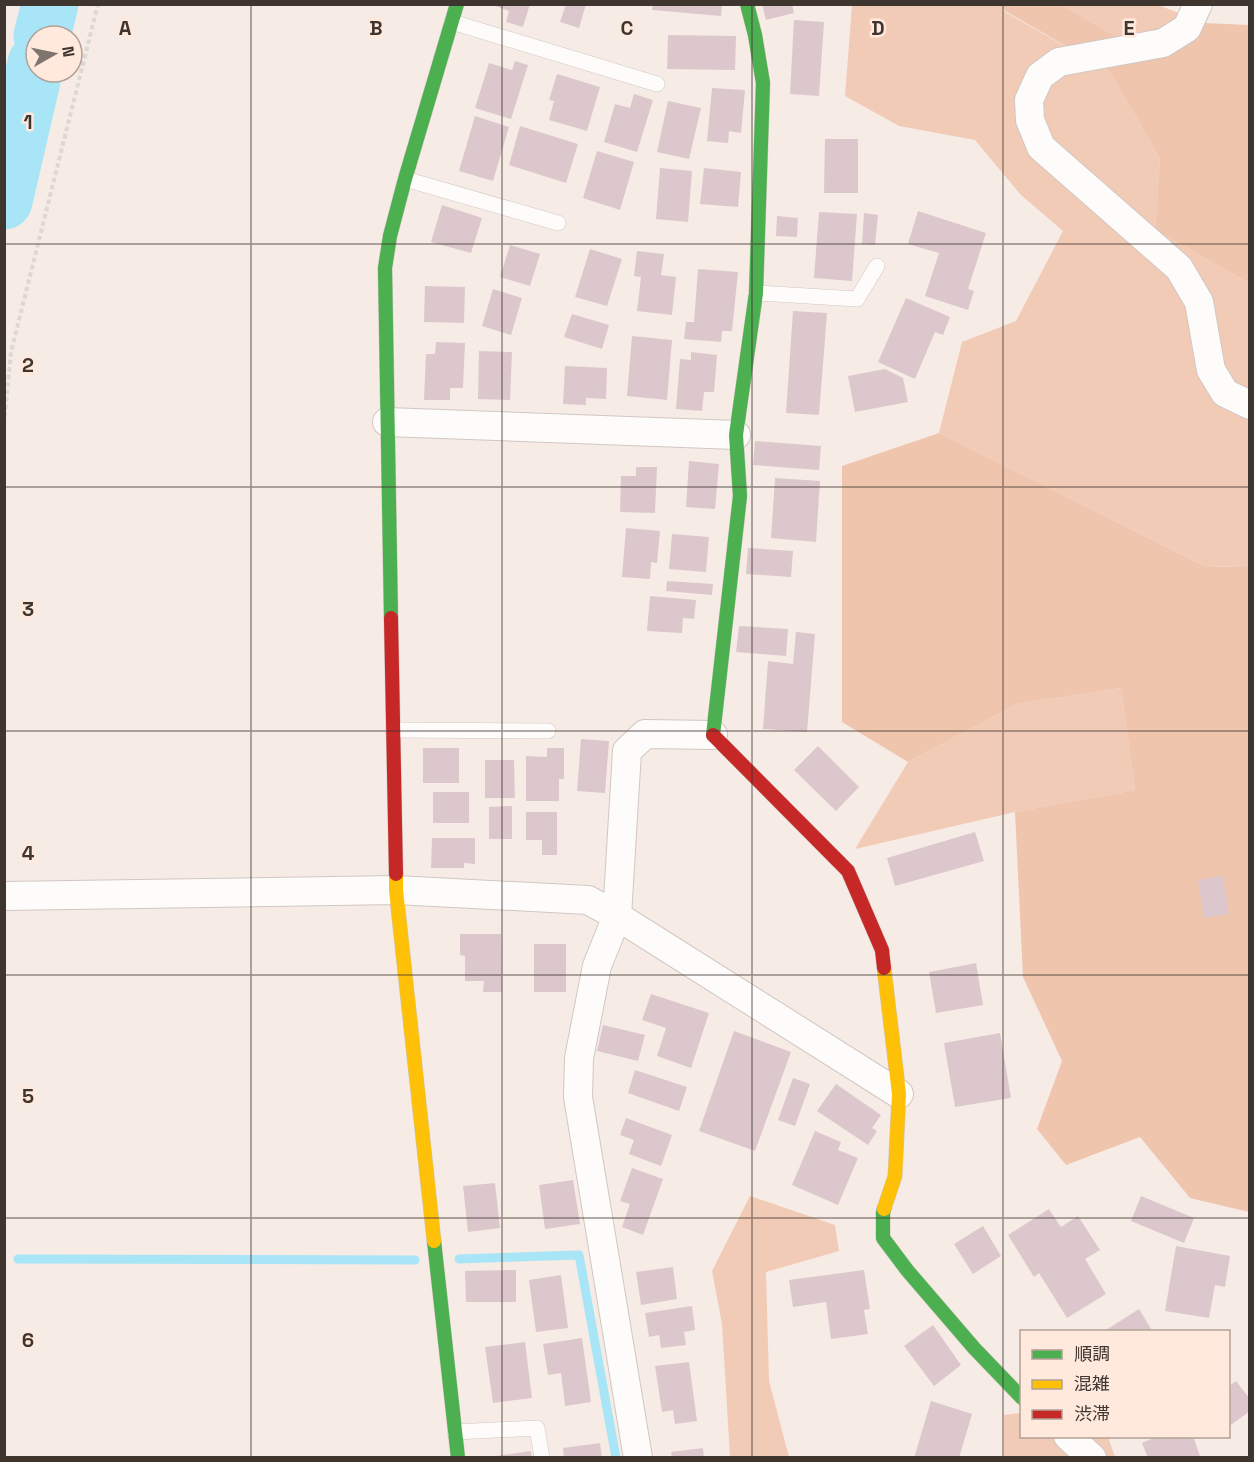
<svg xmlns="http://www.w3.org/2000/svg" width="1254" height="1462" font-family="'Space Grotesk','Noto Sans JP',sans-serif">
<rect width="100%" height="100%" fill="#f7ebe5"/>
<g fill="#f2cbb6">
<polygon points="852,5 1001,5 1005,12 1109,71 1160,158 1155,230 1249,283 1249,566 1206,567 939,433 962,342 1016,321 1063,231 1021,195 975,140 899,126 845,96"/>
<polygon points="1062,5 1158,5 1205,23 1156,59"/>
<polygon points="1121,688 1135,790 1015,812 855,849 908,762 1017,704"/>
<polygon points="750,1196 835,1225 839,1251 766,1272 769,1381 789,1457 730,1457 722,1324 712,1271"/>
<polygon points="1021,1413 1022,1436 1108,1437 1115,1457 1004,1458 1004,1415"/>
</g>
<g fill="#efc5ad">
<polygon points="1001,5 1062,5 1156,59 1205,23 1249,25 1249,283 1155,230 1160,158 1109,71 1005,11"/>
<polygon points="939,433 1206,567 1249,566 1249,1212 1190,1198 1140,1137 1066,1165 1037,1129 1062,1061 1023,977 1015,812 1135,790 1121,688 1017,704 908,762 842,722 842,466"/>
</g>
<g fill="none" stroke-linecap="round" stroke-linejoin="round">
<g stroke="#a8e5f6" stroke-width="9">
<polyline points="18,1259 415,1260"/>
<polyline points="459,1259 579,1255 616,1458"/>
</g>
<g stroke="#a8e5f6" stroke-width="57">
<polyline points="42,36 50,4"/>
<polyline points="4,201 36,63"/>
</g>
</g>
<g fill="#dcc8cc">
<polygon points="490,4 530,4 523,27 506,22 509,11"/>
<polygon points="566,4 586,4 579,28 560,22"/>
<polygon points="653,4 722,4 721,16 652,10"/>
<polygon points="762,4 792,4 794,13 766,20"/>
<polygon points="794,20 824,22 819,96 790,94"/>
<polygon points="668,35 736,36 735,70 667,69"/>
<polygon points="515,61 528,65 511,119 475,108 489,63 512,70"/>
<polygon points="557,74 600,87 587,131 549,120 554,101 549,100"/>
<polygon points="712,88 745,90 741,133 729,131 728,143 707,141"/>
<polygon points="634,94 653,100 637,152 604,142 615,104 630,108"/>
<polygon points="668,101 701,108 689,159 657,152"/>
<polygon points="475,116 509,127 493,181 459,171"/>
<polygon points="520,126 578,144 566,183 509,165"/>
<polygon points="825,139 858,139 858,193 824,193"/>
<polygon points="597,151 634,162 620,210 583,198"/>
<polygon points="660,168 692,171 688,222 656,219"/>
<polygon points="704,168 741,172 738,207 700,204"/>
<polygon points="442,205 482,218 471,253 431,242"/>
<polygon points="918,211 986,233 968,289 974,291 968,310 925,296 939,253 908,244"/>
<polygon points="819,212 857,214 852,281 814,278"/>
<polygon points="864,213 878,215 875,245 862,244"/>
<polygon points="777,216 798,218 797,237 776,236"/>
<polygon points="510,245 540,254 530,286 500,277"/>
<polygon points="590,249 622,259 607,306 575,297"/>
<polygon points="637,251 664,254 661,275 676,277 672,315 637,311 641,277 634,276"/>
<polygon points="698,269 738,272 732,331 722,331 721,342 684,339 686,322 694,322"/>
<polygon points="425,286 465,287 464,323 424,322"/>
<polygon points="493,289 522,298 511,335 482,326"/>
<polygon points="906,298 950,317 943,335 935,332 915,379 878,362"/>
<polygon points="793,311 827,313 819,415 786,413"/>
<polygon points="572,314 609,325 602,349 564,337"/>
<polygon points="632,336 672,340 667,400 627,396"/>
<polygon points="436,342 465,343 463,388 450,388 450,400 424,400 426,354 435,354"/>
<polygon points="479,351 512,352 510,400 478,399"/>
<polygon points="691,352 717,355 714,392 704,392 702,411 676,409 680,359 691,360"/>
<polygon points="565,366 607,368 606,399 586,398 586,405 563,404"/>
<polygon points="885,369 903,378 908,402 855,412 848,376"/>
<polygon points="755,441 821,446 819,470 753,465"/>
<polygon points="689,461 719,464 715,509 686,507"/>
<polygon points="636,467 657,467 655,513 620,512 621,476 636,476"/>
<polygon points="775,478 820,481 816,542 771,538"/>
<polygon points="626,528 660,531 657,563 651,562 650,579 622,577"/>
<polygon points="672,534 709,537 706,572 669,569"/>
<polygon points="748,548 793,551 791,577 746,574"/>
<polygon points="667,581 713,584 712,595 666,591"/>
<polygon points="650,596 696,600 694,619 683,618 682,633 647,631"/>
<polygon points="739,626 788,629 786,656 736,652"/>
<polygon points="796,632 815,634 807,732 763,729 768,661 793,664"/>
<polygon points="581,739 609,741 605,793 577,791"/>
<polygon points="818,746 859,787 836,811 794,770"/>
<rect x="423" y="748" width="36" height="35"/>
<polygon points="547,748 564,748 564,779 559,779 559,801 526,801 526,756 547,757"/>
<polygon points="485,760 514,760 515,798 485,798"/>
<rect x="433" y="792" width="36" height="31"/>
<polygon points="512,806 512,839 489,839 489,807"/>
<polygon points="526,812 557,812 557,855 542,855 542,840 526,840"/>
<polygon points="975,832 984,861 895,886 887,858"/>
<polygon points="432,838 475,838 475,864 464,863 464,868 431,868"/>
<polygon points="1223,876 1229,914 1204,918 1198,880"/>
<polygon points="460,934 501,934 502,992 483,992 484,981 465,981 465,956 460,955"/>
<rect x="534" y="944" width="32" height="48"/>
<polygon points="976,963 983,1005 936,1013 929,972"/>
<polygon points="651,994 709,1013 691,1068 657,1056 666,1028 642,1020"/>
<polygon points="603,1025 645,1035 638,1061 597,1051"/>
<polygon points="734,1031 791,1052 755,1151 699,1131"/>
<polygon points="1000,1033 1011,1098 955,1107 944,1043"/>
<polygon points="635,1070 687,1087 679,1111 628,1093"/>
<polygon points="793,1078 810,1084 795,1126 778,1120"/>
<polygon points="836,1084 881,1115 872,1128 877,1131 868,1145 817,1111"/>
<polygon points="626,1118 672,1135 661,1166 629,1154 634,1140 620,1135"/>
<polygon points="815,1131 841,1142 838,1150 858,1158 838,1205 792,1185"/>
<polygon points="632,1168 663,1179 643,1235 622,1227 630,1204 620,1201"/>
<polygon points="573,1180 580,1224 545,1229 539,1185"/>
<polygon points="495,1183 500,1228 468,1232 463,1186"/>
<polygon points="1141,1196 1194,1218 1184,1243 1131,1221"/>
<polygon points="1049,1209 1061,1227 1078,1216 1100,1250 1085,1259 1106,1294 1067,1318 1039,1273 1034,1277 1008,1235"/>
<polygon points="983,1226 1001,1256 973,1274 954,1244"/>
<polygon points="1176,1246 1230,1256 1225,1287 1215,1285 1209,1318 1165,1311"/>
<polygon points="673,1267 677,1299 641,1305 636,1272"/>
<polygon points="516,1270 516,1302 466,1302 465,1271"/>
<polygon points="864,1270 870,1309 864,1310 868,1334 831,1339 826,1302 793,1307 789,1280"/>
<polygon points="561,1275 568,1328 536,1332 529,1280"/>
<polygon points="692,1306 695,1330 684,1332 686,1345 661,1348 659,1335 649,1337 645,1313"/>
<polygon points="1139,1309 1153,1332 1103,1332"/>
<polygon points="933,1325 961,1365 934,1386 904,1346"/>
<polygon points="582,1338 591,1402 565,1406 561,1373 548,1375 543,1344"/>
<polygon points="525,1342 532,1398 493,1403 485,1347"/>
<polygon points="689,1362 697,1421 675,1424 673,1410 662,1412 655,1366"/>
<polygon points="1236,1381 1250,1399 1250,1411 1228,1427 1228,1387"/>
<polygon points="931,1401 972,1414 959,1458 914,1458"/>
<polygon points="1158,1436 1193,1436 1200,1456 1196,1458 1148,1458 1142,1443"/>
<polygon points="600,1443 602,1458 564,1458 563,1448"/>
<polygon points="703,1448 704,1458 672,1458 671,1452"/>
<polygon points="531,1451 532,1458 496,1458 495,1456"/>
</g>
<g fill="none" stroke-linecap="round" stroke-linejoin="round">
<defs>
<g id="lane">
<polyline points="452,22 657,84"/>
<polyline points="405,179 558,223"/>
<polyline points="756,293 857,299 877,266"/>
<polyline points="393,730 548,731"/>
<polyline points="455,1432 537,1428 542,1458"/>
</g>
<g id="street">
<polyline points="1198,4 1187,28 1163,43 1059,62 1040,76 1029,100 1030,120 1041,147 1179,268 1199,302 1211,370 1225,393 1250,405"/>
<polyline points="387,422 736,435"/>
<polyline points="4,896 396,890 588,900 617,916 899,1094"/>
<polyline points="1068,1436 1092,1458"/>
<polyline points="638,1458 578,1097 579,1058 597,966 617,916 627,751 645,734 713,735"/>
</g>
<g id="fast">
<polyline points="391,618 385,268 390,236 405,179 457,4"/>
<polyline points="713,735 740,496 736,435 756,293 763,83 755,35 747,4"/>
<polyline points="884,1209 883,1213 883,1238 907,1270 974,1348 1022,1398"/>
<polyline points="434,1241 458,1458"/>
</g>
<g id="slow">
<polyline points="396,874 396,890 434,1241"/>
<polyline points="884,968 899,1094 895,1176 884,1209"/>
</g>
<g id="jam">
<polyline points="391,618 396,874"/>
<polyline points="713,735 848,871 882,950 884,968"/>
</g>
</defs>
<use href="#lane" stroke="#d1c7c2" stroke-width="16"/>
<use href="#street" stroke="#d1c7c2" stroke-width="30"/>
<use href="#fast" stroke="#d1c7c2" stroke-width="15"/>
<use href="#slow" stroke="#d1c7c2" stroke-width="15"/>
<use href="#jam" stroke="#d1c7c2" stroke-width="15"/>
<polyline stroke="#dcd8d6" stroke-width="4" stroke-dasharray="4.5 3" stroke-linecap="butt" points="4,424 11,352 98,4"/>
<use href="#lane" stroke="#fefcfb" stroke-width="15"/>
<use href="#street" stroke="#fefcfb" stroke-width="28"/>
<use href="#fast" stroke="#4caf50" stroke-width="14"/>
<use href="#slow" stroke="#ffc107" stroke-width="14"/>
<use href="#jam" stroke="#c62828" stroke-width="14"/>
</g>
<path fill="none" stroke="#3f352f" stroke-width="1.5" stroke-opacity="0.55" d="M 251,4 L 251,1458M 502,4 L 502,1458M 752,4 L 752,1458M 1003,4 L 1003,1458M 4,244 L 1250,244M 4,487 L 1250,487M 4,731 L 1250,731M 4,975 L 1250,975M 4,1218 L 1250,1218"/>
<g font-size="20" text-anchor="middle" font-weight="bold" fill="#3f352f" stroke="#ffe9dd" stroke-width="5" stroke-linejoin="round" paint-order="stroke">
<text x="125" y="35">A</text>
<text x="376" y="35">B</text>
<text x="627" y="35">C</text>
<text x="878" y="35">D</text>
<text x="1129" y="35">E</text>
<text x="28" y="129">1</text>
<text x="28" y="372">2</text>
<text x="28" y="616">3</text>
<text x="28" y="860">4</text>
<text x="28" y="1103">5</text>
<text x="28" y="1347">6</text>
</g>
<rect width="1254" height="1462" fill="none" stroke="#3f352f" stroke-width="12"/>
<rect x="1020" y="1330" width="210" height="108" fill="#ffe9dd" stroke="#b2a197" stroke-width="1.5"/>
<rect x="1032" y="1350" width="30" height="9" fill="#4caf50" stroke="#b2a197" stroke-width="1.5"/>
<text x="1074" y="1360" font-size="18" fill="#3f352f">順調</text>
<rect x="1032" y="1380" width="30" height="9" fill="#ffc107" stroke="#b2a197" stroke-width="1.5"/>
<text x="1074" y="1390" font-size="18" fill="#3f352f">混雑</text>
<rect x="1032" y="1410" width="30" height="9" fill="#c62828" stroke="#b2a197" stroke-width="1.5"/>
<text x="1074" y="1420" font-size="18" fill="#3f352f">渋滞</text>
<g transform="translate(54 54) rotate(81)"><circle r="28" fill="#ffe9dd" stroke="#b2a197" stroke-width="1.5"/>
<path d="M0-4.5L10 22L0 15L-10 22Z" fill="#7f756f"/>
<text y="-9" font-size="16" font-weight="bold" text-anchor="middle" fill="#3f352f">N</text>
</g>
</svg>
